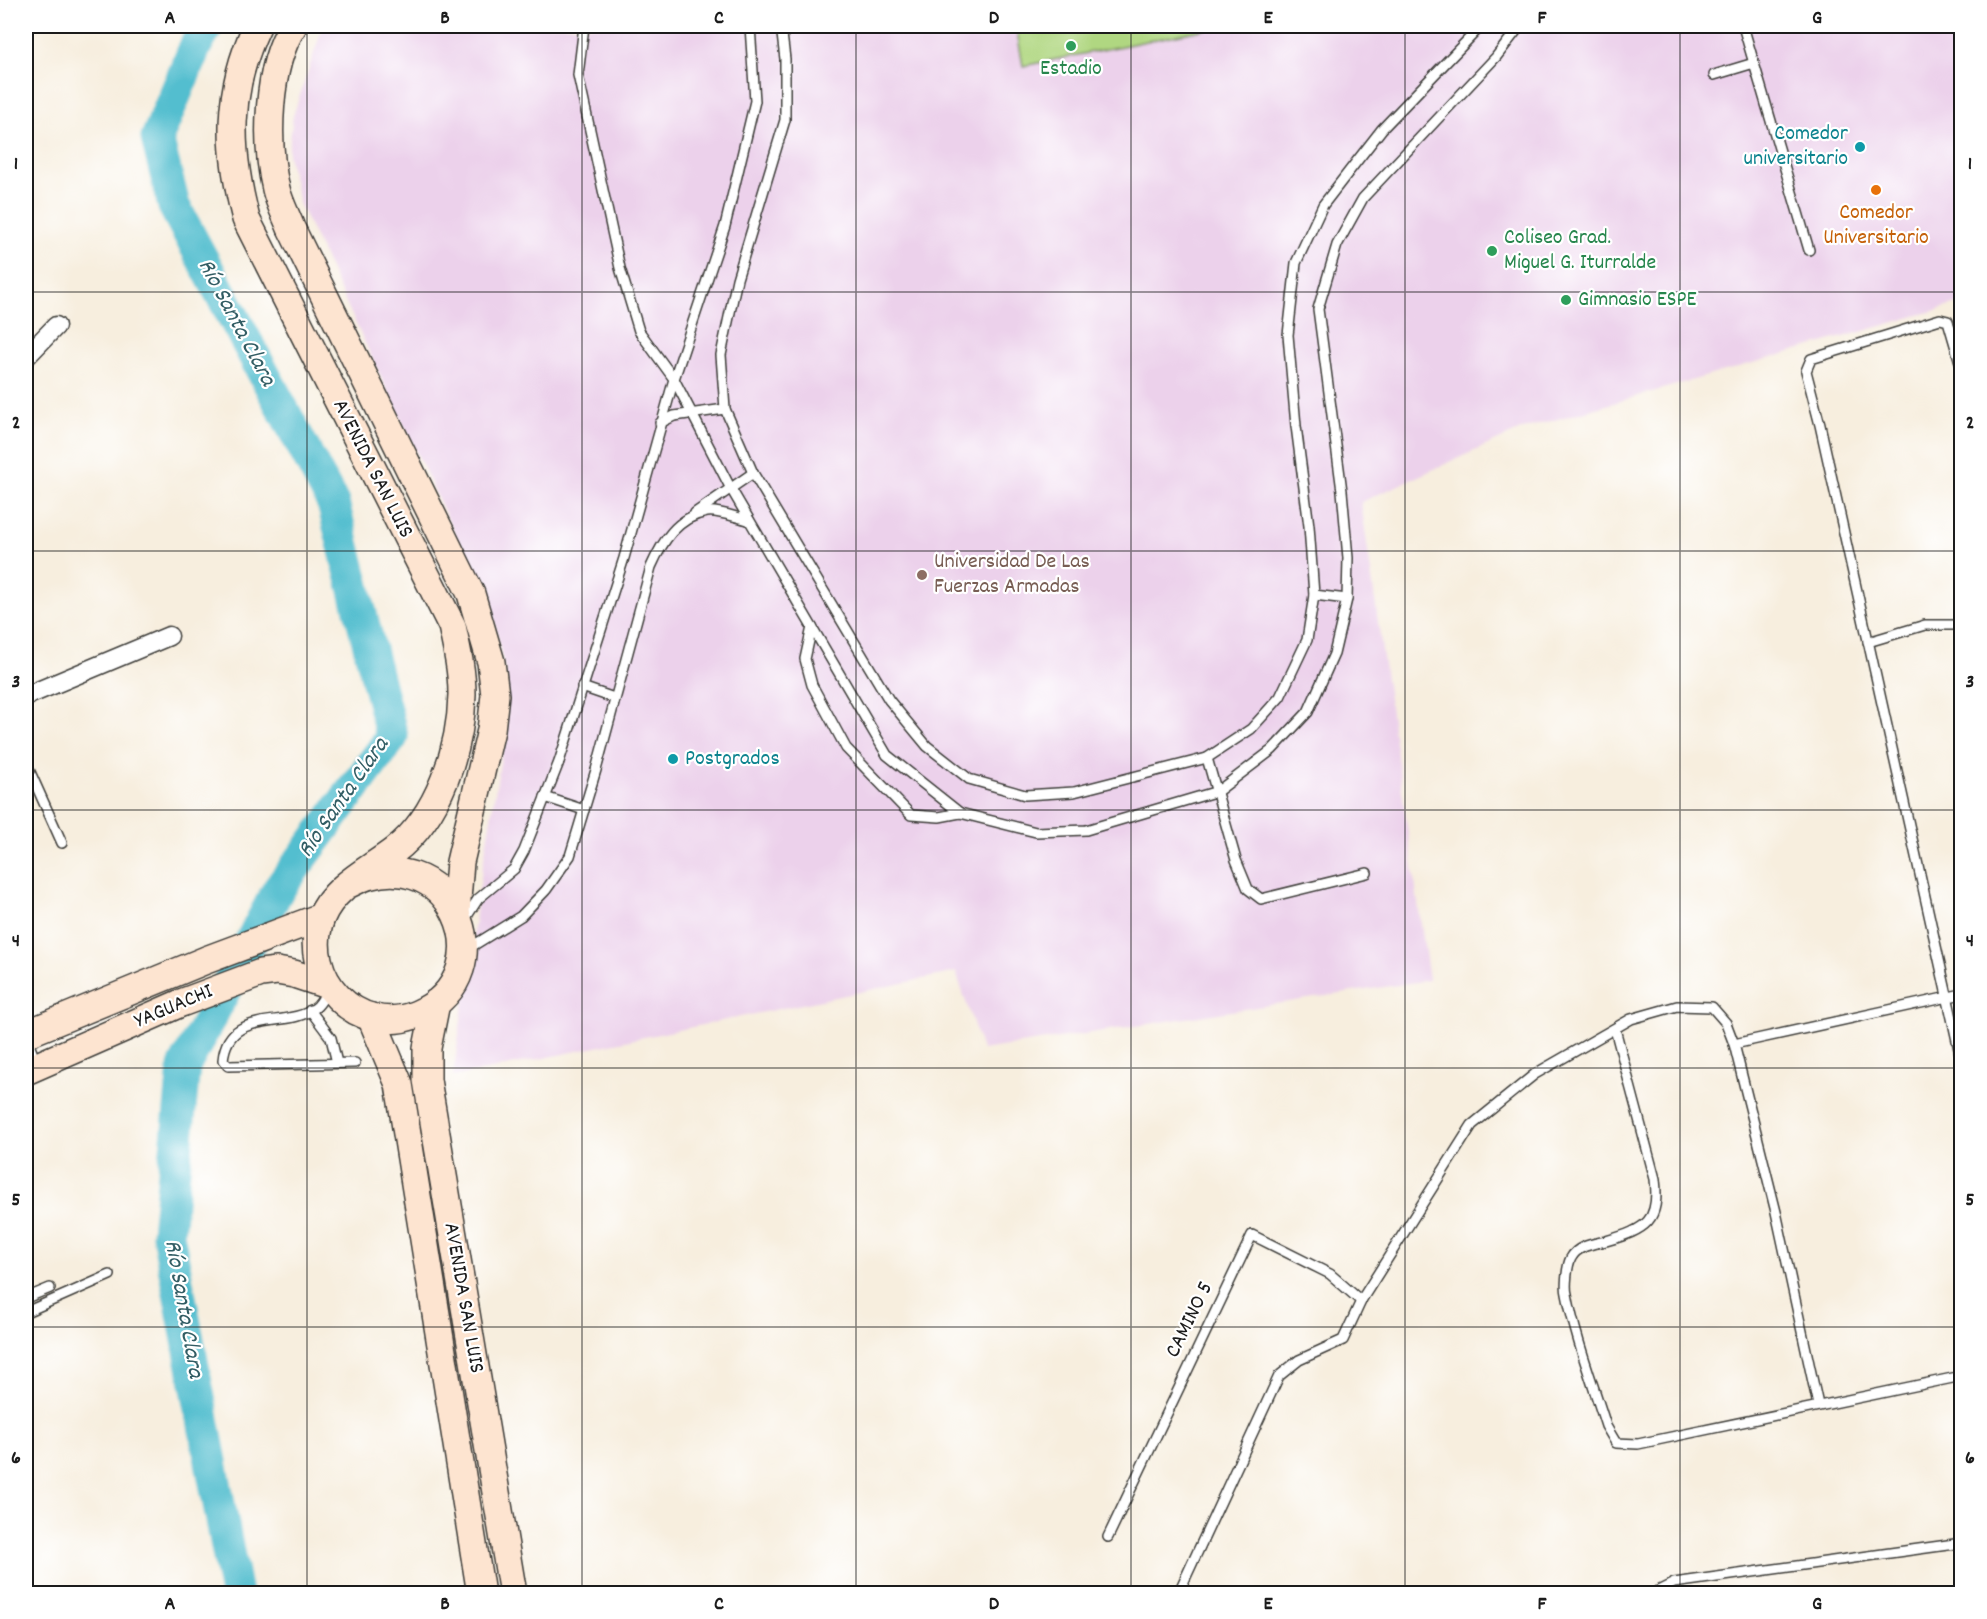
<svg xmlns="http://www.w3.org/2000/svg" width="1987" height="1619" font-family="Dekko,sans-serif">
<rect width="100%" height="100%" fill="#fff"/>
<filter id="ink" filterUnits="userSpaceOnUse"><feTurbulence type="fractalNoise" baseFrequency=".0167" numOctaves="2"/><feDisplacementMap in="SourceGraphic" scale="12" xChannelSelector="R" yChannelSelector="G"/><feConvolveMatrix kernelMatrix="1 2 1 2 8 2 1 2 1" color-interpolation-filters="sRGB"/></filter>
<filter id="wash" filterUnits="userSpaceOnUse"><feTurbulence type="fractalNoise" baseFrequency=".008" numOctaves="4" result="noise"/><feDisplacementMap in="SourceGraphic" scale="24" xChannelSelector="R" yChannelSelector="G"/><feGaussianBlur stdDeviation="1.35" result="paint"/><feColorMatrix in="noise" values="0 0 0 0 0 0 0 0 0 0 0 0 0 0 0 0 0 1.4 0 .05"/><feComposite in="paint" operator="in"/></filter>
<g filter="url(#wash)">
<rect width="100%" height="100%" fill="#f7eede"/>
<polygon fill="#ecd1eb" points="323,26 1961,26 1961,303 1523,429 1361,502 1429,980 982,1050 956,972 453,1077 481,877 505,733 505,671 493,615 299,203 288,155 293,116"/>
<polygon fill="#b0d781" stroke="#667a4e" stroke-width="1.5" points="1016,26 1221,26 1023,66"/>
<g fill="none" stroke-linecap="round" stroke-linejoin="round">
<polyline stroke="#53becf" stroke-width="33" points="207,26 196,45 157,138 174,206 333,503 392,737 278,890 184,1067 168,1234 236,1594"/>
</g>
</g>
<g filter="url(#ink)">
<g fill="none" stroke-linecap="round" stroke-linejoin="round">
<defs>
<g id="lane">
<polyline points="750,26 755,101 725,226 674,379 730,487 887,755 960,813 1036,832 1086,830 1218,791 1272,750 1308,712 1334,654 1347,599 1348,558 1342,491 1318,309 1337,245 1363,198 1496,57 1520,26"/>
<polyline points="781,26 785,59 785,120 737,279 721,355 725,409 753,473 889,700 927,746 969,779 1025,795 1074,792 1207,758 1251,729 1280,697 1307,640 1314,595 1309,526 1296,426 1288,335 1296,263 1323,205 1357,161 1382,129 1481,26"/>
<polyline points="1743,26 1809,250"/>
<polyline points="1714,75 1754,63"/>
<polyline points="1962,369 1948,321 1940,319 1811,359 1806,371 1820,425 1962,1063"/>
<polyline points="660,423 674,416 725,409"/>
<polyline points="695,513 753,473"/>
<polyline points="1314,595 1347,599"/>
<polyline points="812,627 805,659 812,685 846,748 911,815 939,817 960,813"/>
<polyline points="1868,642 1925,625 1962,625"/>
<polyline points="582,687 614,698"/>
<polyline points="1207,758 1236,860 1248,889 1261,899 1367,873"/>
<polyline points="26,763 62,843"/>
<polyline points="545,797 584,810"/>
<polyline points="465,919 478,899 514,869 524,851 559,762 624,558 674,379 639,331 620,268 578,75 584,26"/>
<path d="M 466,950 L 521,916 L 546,890 L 570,856 L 596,770 L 651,567 C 662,542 677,517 707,512 C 718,510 737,518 749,520"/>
<path d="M 329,988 C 325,994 321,1004 315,1008 C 286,1030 228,1007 223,1060 L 228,1066 L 355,1063"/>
<polyline points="310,1010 331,1038 337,1063"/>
<path d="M 1615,1029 L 1655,1179 C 1660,1221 1647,1229 1606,1241 C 1594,1244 1578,1245 1571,1258 C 1567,1265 1565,1287 1567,1294 C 1575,1337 1593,1384 1606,1426 L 1616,1443 L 1638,1444 L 1962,1376"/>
<polyline points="1734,1044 1962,994"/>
<polyline points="26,1298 50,1288"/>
<polyline points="26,1312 110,1275"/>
<polyline points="1108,1537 1252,1235 1330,1274 1361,1301"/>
<polyline points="1178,1594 1279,1376 1299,1360 1343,1340 1362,1299 1472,1125 1535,1074 1631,1019 1677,1006 1712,1007 1726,1023 1734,1044 1776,1212 1818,1405"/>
<polyline points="1652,1594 1674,1583 1962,1543"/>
</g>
<g id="street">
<polyline points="26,357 56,326"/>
<polyline points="26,696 169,636"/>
<polyline points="26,1049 33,1067"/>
</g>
<g id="secondary">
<path d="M 257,26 C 226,92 228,149 246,219 L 452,626 C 457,649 462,671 462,694 C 461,748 439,817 394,851 C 369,870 333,887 321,918 C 299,976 357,1039 417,1014 C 511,974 449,829 347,885"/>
<path d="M 293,26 C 267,66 265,143 276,189 C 279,202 286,215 291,228 L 471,594 L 491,662 L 495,695 L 491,730 L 460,862 L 456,912"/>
<polyline points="436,1003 427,1048 427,1080 513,1594"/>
<polyline points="371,1017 399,1084 481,1594"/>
<polyline points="26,1034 206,960 321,917"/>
<polyline points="26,1071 181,1003 261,973 277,971 294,974 327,985"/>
</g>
</defs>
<use href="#lane" stroke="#3d3c39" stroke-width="12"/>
<use href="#street" stroke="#3d3c39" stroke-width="21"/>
<use href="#secondary" stroke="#3d3c39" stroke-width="30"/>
<use href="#lane" stroke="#fff" stroke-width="9"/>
<use href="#street" stroke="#fff" stroke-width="18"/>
<use href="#secondary" stroke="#fde4d0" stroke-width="27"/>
</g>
</g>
<path fill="none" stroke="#1c1c1c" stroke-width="1.5" stroke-opacity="0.55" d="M 307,26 L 307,1594M 582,26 L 582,1594M 856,26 L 856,1594M 1131,26 L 1131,1594M 1405,26 L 1405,1594M 1680,26 L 1680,1594M 26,292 L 1962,292M 26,551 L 1962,551M 26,810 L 1962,810M 26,1068 L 1962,1068M 26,1327 L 1962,1327"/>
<g fill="#2e9e5b" stroke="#fff" stroke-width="2">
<circle cx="1071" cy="46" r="6"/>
<circle cx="1492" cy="251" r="6"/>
<circle cx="1566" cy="300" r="6"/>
</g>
<g fill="#0f9aa8" stroke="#fff" stroke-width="2">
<circle cx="1860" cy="147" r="6"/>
<circle cx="673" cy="759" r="6"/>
</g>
<circle fill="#e8710a" stroke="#fff" stroke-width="2" cx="1876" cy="190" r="6"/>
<circle fill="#8d6e63" stroke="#fff" stroke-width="2" cx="922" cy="575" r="6"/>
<g text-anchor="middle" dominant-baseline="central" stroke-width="4.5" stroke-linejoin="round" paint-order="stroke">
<g font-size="22" fill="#27864d" stroke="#fff" text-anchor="start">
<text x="1071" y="69" text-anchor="middle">Estadio</text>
<text x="1504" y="238">Coliseo Grad.<tspan x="1504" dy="25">Miguel G. Iturralde</tspan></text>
<text x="1578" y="300">Gimnasio ESPE</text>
</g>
<g font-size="22" fill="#0d838f" stroke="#fff" text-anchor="end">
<text x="1848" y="134">Comedor<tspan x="1848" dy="25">universitario</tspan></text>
<text x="685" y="759" text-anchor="start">Postgrados</text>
</g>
<g font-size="22" fill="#c56008" stroke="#fff">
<text x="1876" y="213">Comedor<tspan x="1876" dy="25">Universitario</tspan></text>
</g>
<g font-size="22" fill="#1c1c1c" stroke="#fff">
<text transform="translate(372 469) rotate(63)">AVENIDA SAN LUIS</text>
<text transform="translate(174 1007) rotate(-23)">YAGUACHI</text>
<text transform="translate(463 1298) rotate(80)">AVENIDA SAN LUIS</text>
<text transform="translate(1190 1320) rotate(-64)">CAMINO 5</text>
</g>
<g font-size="22" fill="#785e54" stroke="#fff" text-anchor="start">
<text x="934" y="562">Universidad De Las<tspan x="934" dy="25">Fuerzas Armadas</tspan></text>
</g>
<g font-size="24" font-style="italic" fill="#325d64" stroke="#fff">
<text transform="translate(236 323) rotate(62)">Río Santa Clara</text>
<text transform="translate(344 798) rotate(-55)">Río Santa Clara</text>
<text transform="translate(183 1309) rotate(80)">Río Santa Clara</text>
</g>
</g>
<rect width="1987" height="1619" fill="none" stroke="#fff" stroke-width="66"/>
<rect x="33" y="33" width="1921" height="1553" fill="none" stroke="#1c1c1c" stroke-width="2"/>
<g font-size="20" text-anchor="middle" font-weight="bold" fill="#1c1c1c">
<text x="170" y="23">A</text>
<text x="445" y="23">B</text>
<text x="719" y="23">C</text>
<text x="994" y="23">D</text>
<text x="1268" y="23">E</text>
<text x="1542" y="23">F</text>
<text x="1817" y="23">G</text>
<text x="16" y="169">1</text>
<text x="1970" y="169">1</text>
<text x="16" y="428">2</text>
<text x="1970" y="428">2</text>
<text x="16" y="687">3</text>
<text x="1970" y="687">3</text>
<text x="16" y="946">4</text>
<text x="1970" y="946">4</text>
<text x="16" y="1205">5</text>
<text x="1970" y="1205">5</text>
<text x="16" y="1463">6</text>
<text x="1970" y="1463">6</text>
<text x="170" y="1609">A</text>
<text x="445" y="1609">B</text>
<text x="719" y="1609">C</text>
<text x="994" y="1609">D</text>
<text x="1268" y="1609">E</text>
<text x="1542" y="1609">F</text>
<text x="1817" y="1609">G</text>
</g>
</svg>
